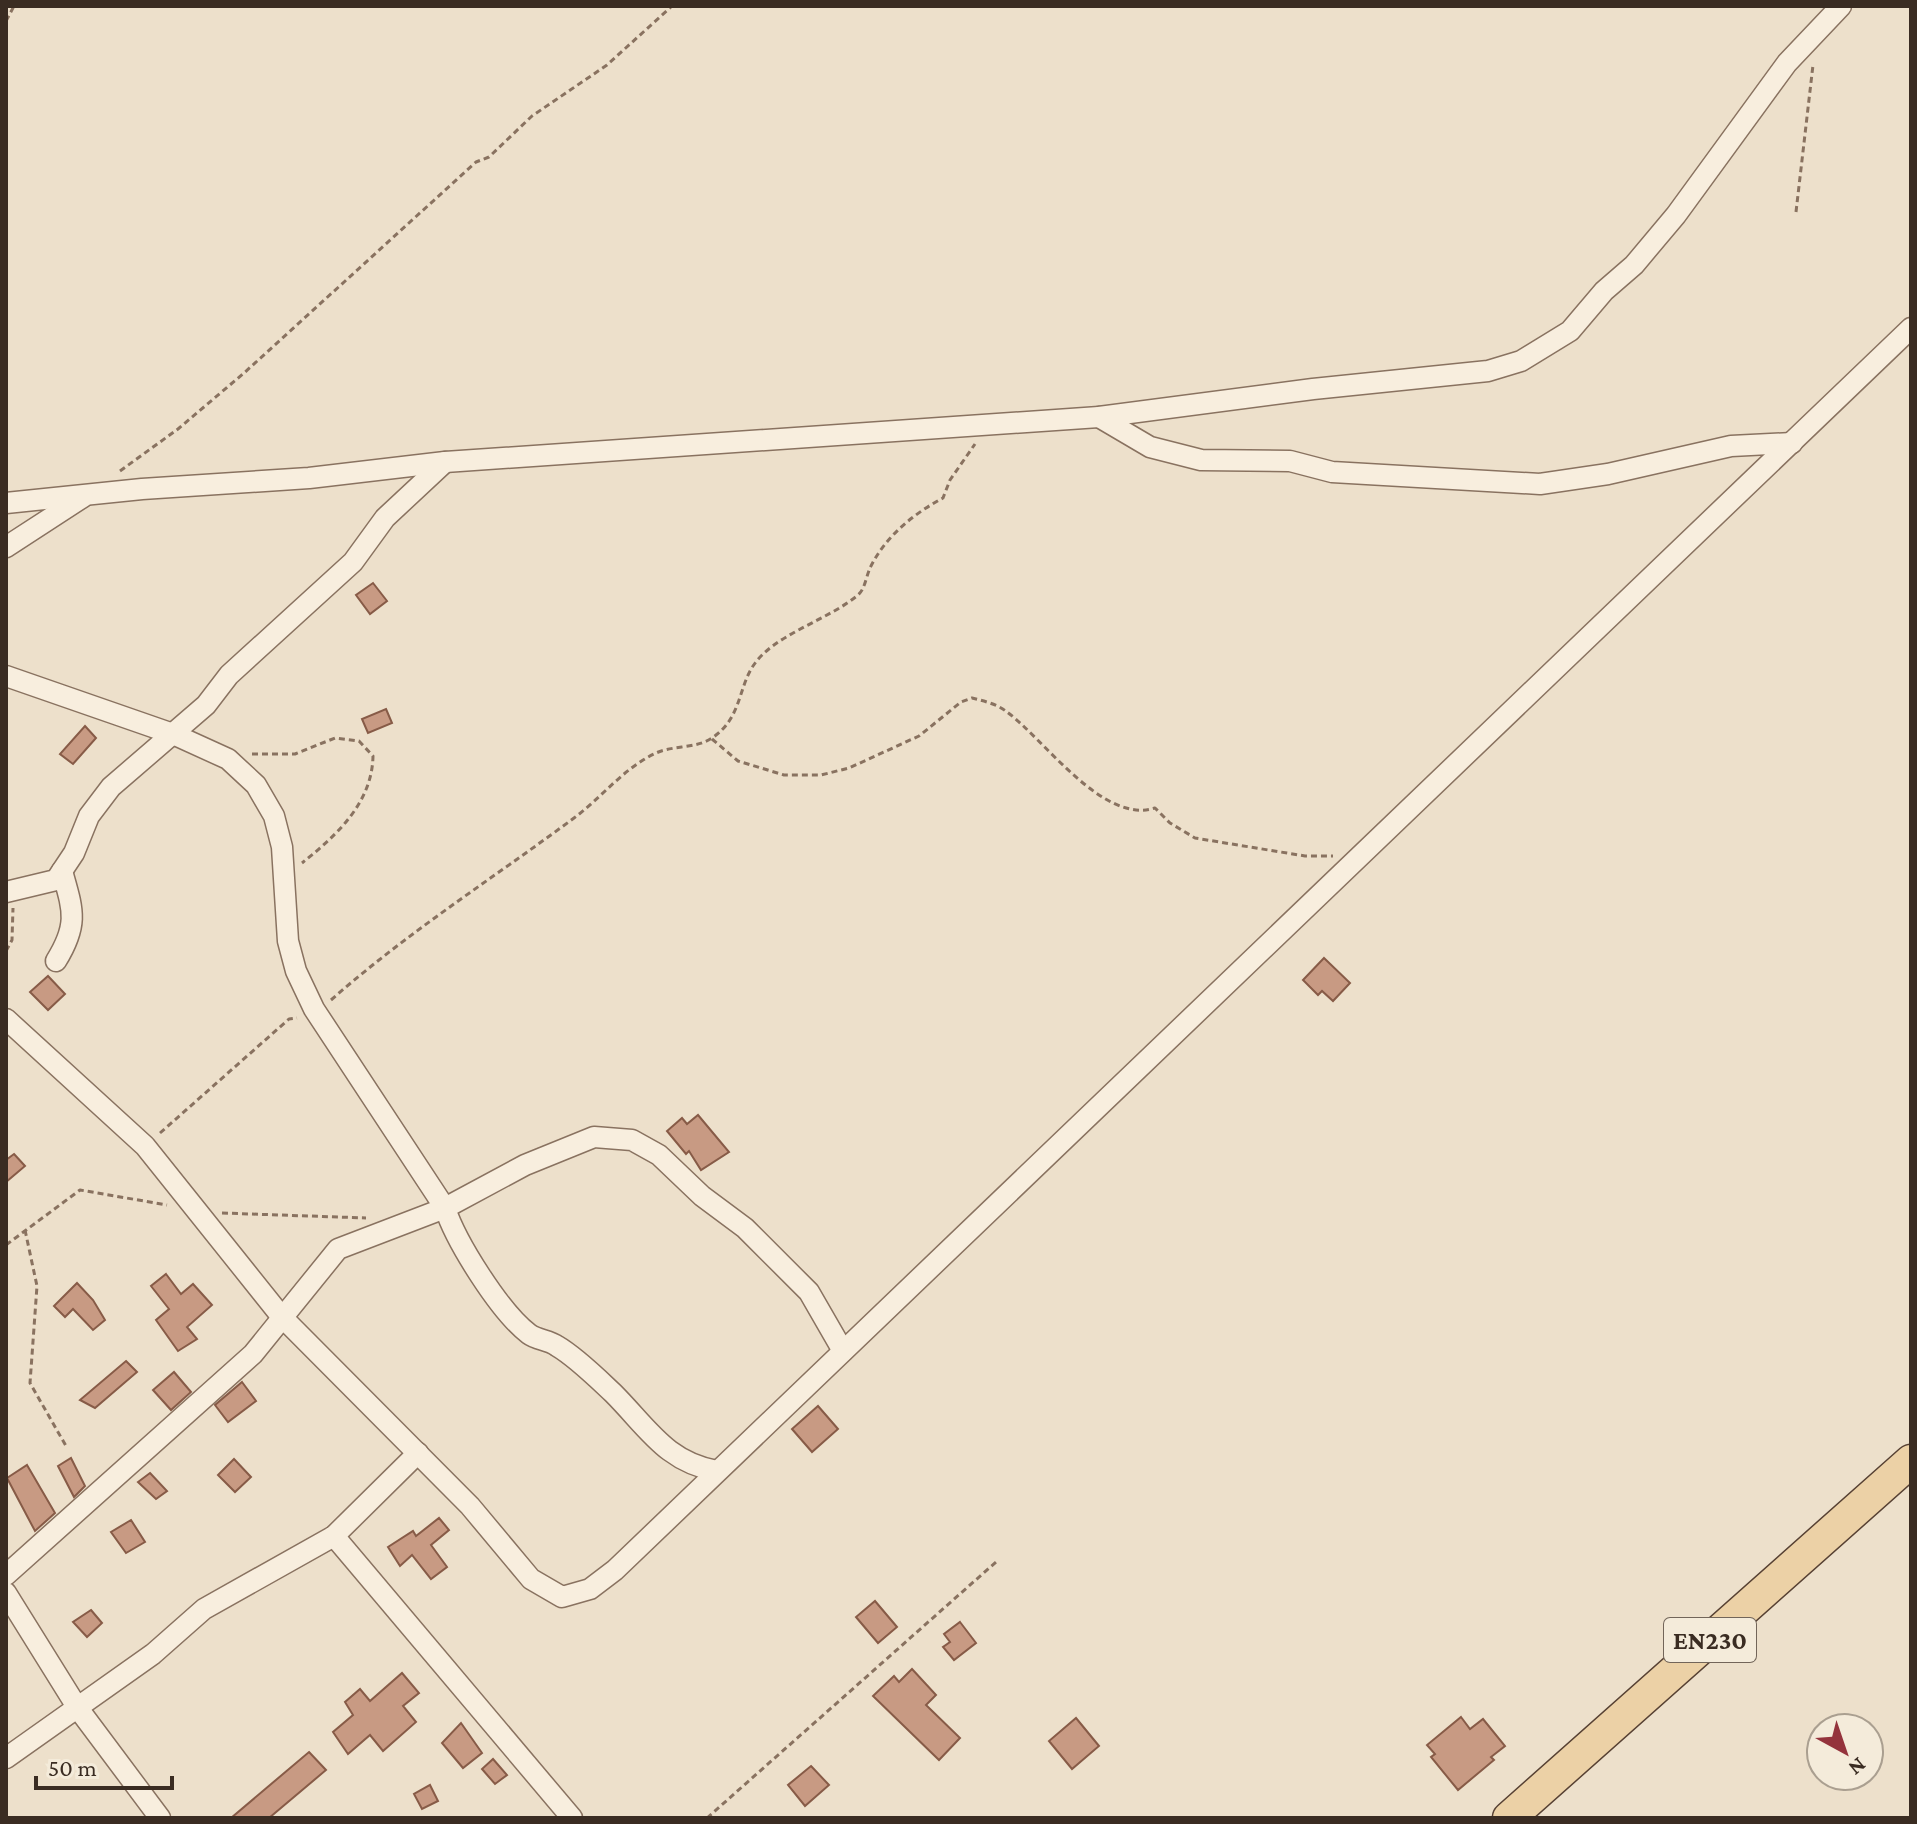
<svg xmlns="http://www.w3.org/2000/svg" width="1917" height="1824" font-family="'Crimson Pro',serif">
<rect width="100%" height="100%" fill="#ede0cb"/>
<g fill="#c89a83" stroke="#875b47" stroke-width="2">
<polygon points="373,583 387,601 370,614 356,595"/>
<polygon points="386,709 392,723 368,733 362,719"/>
<polygon points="85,726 96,738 73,764 60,754"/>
<polygon points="1324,958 1350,983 1333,1001 1322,991 1318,995 1303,980"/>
<polygon points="48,976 65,994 48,1010 30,992"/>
<polygon points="698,1115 729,1152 701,1170 689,1151 686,1154 667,1131 682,1118 687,1124"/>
<polygon points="14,1154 25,1166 6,1182 6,1160"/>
<polygon points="166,1274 181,1294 193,1284 212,1305 187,1327 197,1339 178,1351 156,1320 169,1309 151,1286"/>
<polygon points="77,1283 93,1300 105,1320 93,1330 73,1309 65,1317 54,1306"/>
<polygon points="126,1361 137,1372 95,1408 80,1400"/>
<polygon points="174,1372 191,1392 171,1410 153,1390"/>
<polygon points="242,1382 256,1401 228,1422 215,1405"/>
<polygon points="818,1406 838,1429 812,1452 792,1429"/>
<polygon points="71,1458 85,1486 74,1497 58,1466"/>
<polygon points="234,1459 251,1477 235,1492 218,1475"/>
<polygon points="27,1465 55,1513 35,1531 7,1478"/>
<polygon points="150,1473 167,1491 156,1499 138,1482"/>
<polygon points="439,1518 449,1530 431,1545 447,1567 431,1579 412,1555 400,1566 388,1547 413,1531 416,1536"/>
<polygon points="131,1520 145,1542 126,1553 111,1532"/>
<polygon points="875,1601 897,1627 878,1643 856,1617"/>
<polygon points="91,1610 102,1623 87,1637 73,1622"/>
<polygon points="960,1622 976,1643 954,1660 943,1647 950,1642 944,1634"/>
<polygon points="912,1669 936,1695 926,1705 960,1738 939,1760 873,1696 894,1676 899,1682"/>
<polygon points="402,1673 419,1693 403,1706 416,1722 383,1751 370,1735 348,1754 333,1732 353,1715 345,1702 360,1689 370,1701"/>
<polygon points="1461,1717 1470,1729 1483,1719 1505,1746 1491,1757 1494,1760 1458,1790 1431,1757 1435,1754 1427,1745"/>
<polygon points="1076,1718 1099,1746 1072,1769 1049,1741"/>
<polygon points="461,1723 482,1753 463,1768 442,1743"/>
<polygon points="309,1752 326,1770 269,1818 231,1818"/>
<polygon points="493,1759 507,1775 495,1784 482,1769"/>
<polygon points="811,1766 829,1785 805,1806 788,1785"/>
<polygon points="430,1785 438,1801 422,1809 414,1794"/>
</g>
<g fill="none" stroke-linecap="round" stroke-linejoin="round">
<defs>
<g id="street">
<polyline points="1099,417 1150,447 1201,460 1290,461 1332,472 1540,484 1608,474 1731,446 1792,443"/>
<polyline points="6,503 142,489 309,478 445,462 1099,417 1313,389 1488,371 1521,361 1570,331 1604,291 1634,265 1676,215 1787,63 1841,6"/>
<polyline points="6,547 83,497"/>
<path d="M 6,676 L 173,734 L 228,759 L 256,785 L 274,816 L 282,847 L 288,941 L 296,971 L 314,1009 L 445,1208 C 456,1242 500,1312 529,1334 C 537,1340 549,1340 557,1346 C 576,1357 597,1378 613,1393 C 648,1428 666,1462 717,1471"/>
<polyline points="6,892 56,880 74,853 89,816 111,787 206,705 229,675 353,562 385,518 445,462"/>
<path d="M 56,961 C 79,924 73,910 62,871"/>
<polyline points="6,1019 145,1146 281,1316 470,1506 531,1579 562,1597 590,1589 615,1570 1911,328"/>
<polyline points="334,1536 572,1818"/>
<polyline points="6,1575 253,1354 338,1249 445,1208 525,1165 594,1137 632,1140 659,1155 702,1196 745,1228 809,1292 843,1351"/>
<polyline points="6,1593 77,1707 160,1818"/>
<polyline points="6,1758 153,1654 204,1609 334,1536 418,1453"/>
</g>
<polyline id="primary" points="1509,1818 1911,1461"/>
</defs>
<use href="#street" stroke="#897260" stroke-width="23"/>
<use href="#primary" stroke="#574133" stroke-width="35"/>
<g stroke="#897260" stroke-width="3" stroke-dasharray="6 4" stroke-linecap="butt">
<polyline points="6,21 14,6"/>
<polyline points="1796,212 1813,65"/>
<polyline points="120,471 178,429 244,373 476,162 489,157 532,116 607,65 672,6"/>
<path d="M 712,739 L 738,761 L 784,775 L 821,775 L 849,768 L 919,736 L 961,702 L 972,698 C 984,701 997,704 1007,712 C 1044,739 1103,825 1155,808 L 1170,823 L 1195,838 L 1305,856 L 1333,856"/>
<path d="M 252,754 L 295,754 L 335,738 L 359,741 L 373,756 C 372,803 337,835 302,863"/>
<polyline points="6,951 12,940 13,908"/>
<path d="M 331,1000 C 408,932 492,879 574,818 C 601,798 623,769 654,754 C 671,745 696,749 712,738 C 741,719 738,689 753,666 C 774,634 827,621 858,595 C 865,589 866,577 870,568 C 885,537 913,514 943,498 L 950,480 L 975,444"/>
<polyline points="160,1133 289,1019 297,1018"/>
<polyline points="222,1213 366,1218"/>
<polyline points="25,1230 37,1286 30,1383 66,1446"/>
<polyline points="6,1245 80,1190 167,1205"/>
<polyline points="707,1818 996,1562"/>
</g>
<use href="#street" stroke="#f8eede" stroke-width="20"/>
<use href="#primary" stroke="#ecd1a6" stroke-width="32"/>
</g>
<g text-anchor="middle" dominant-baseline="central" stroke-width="6" stroke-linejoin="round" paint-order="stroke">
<rect fill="#f4ebda" stroke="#726559" stroke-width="2" x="1664" y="1618" width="92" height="44" rx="6"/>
<g font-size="26" font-weight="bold" fill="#3a2c22">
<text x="1710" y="1640">EN230</text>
</g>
</g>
<rect width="1917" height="1824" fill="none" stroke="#3a2c22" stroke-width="16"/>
<g transform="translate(1845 1752) rotate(140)"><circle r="38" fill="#f4ebda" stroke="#aa9f90" stroke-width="2"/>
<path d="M0-6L14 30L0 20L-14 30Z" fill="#94333c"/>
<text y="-12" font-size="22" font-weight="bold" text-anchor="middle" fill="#3a2c22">N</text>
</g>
<path d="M36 1776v12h136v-12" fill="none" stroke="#3a2c22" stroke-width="4"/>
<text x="48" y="1776" font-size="24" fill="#3a2c22" stroke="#f4ebda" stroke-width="6" paint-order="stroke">50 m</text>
</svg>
